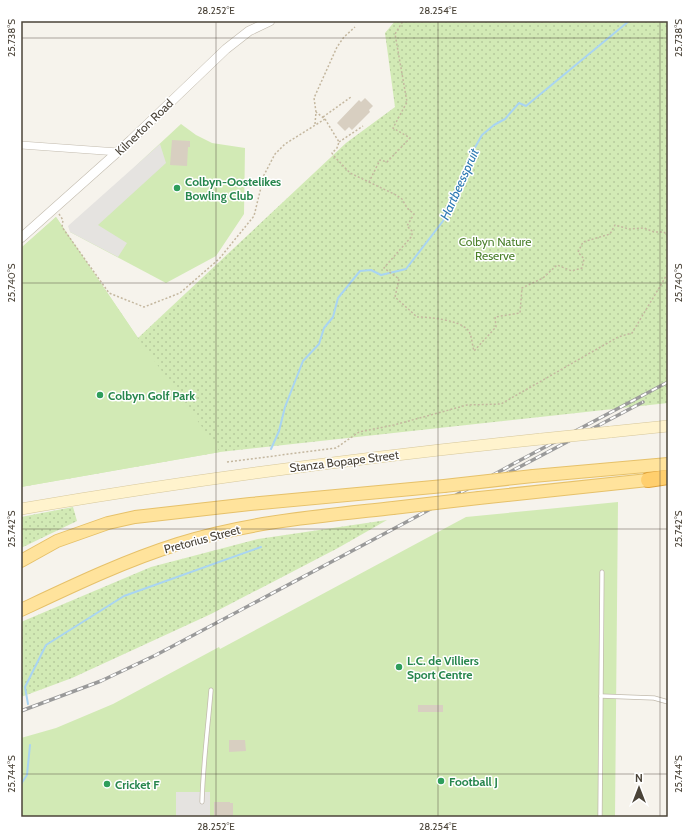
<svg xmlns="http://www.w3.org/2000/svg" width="689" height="838" font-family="Cabin,sans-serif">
<defs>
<pattern id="grass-dots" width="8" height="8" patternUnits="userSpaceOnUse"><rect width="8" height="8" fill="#d2eab5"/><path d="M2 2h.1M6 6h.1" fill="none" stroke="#b6ca9c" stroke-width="1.8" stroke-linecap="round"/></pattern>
</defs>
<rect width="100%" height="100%" fill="#f6f3ec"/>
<g fill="url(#grass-dots)">
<polygon points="395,21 668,21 668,403 220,452 21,487 21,248 56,217 138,338 346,143 395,107 385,33"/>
<polygon points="73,507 77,521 21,548 21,517"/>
<polygon points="387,520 338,548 211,614 72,678 21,697 21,622 151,567 258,539"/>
</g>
<g fill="#d2eab5">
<polygon points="181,124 196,135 212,143 245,148 244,214 216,256 166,283 70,232 140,162"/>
<polygon points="56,217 138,338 220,452 21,487 21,248"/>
<polygon points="618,502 615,817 21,817 21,738 56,728 113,704 219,647 220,649 466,517"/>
</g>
<g fill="#e5e3e0">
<polygon points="160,144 166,163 98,225 127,243 118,257 70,232 68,226"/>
<rect x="176" y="792" width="34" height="25"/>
</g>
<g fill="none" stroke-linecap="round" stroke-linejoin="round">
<g stroke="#a9d4f2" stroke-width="2">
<polyline points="271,449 279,431 285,407 303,361 319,344 324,328 333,317 338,298 360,271 371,270 381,275 406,269 443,221 473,151 482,135 494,125 505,119 519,103 526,106 629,21"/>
<polyline points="28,704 25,687 46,645 124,596 261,547"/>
<polyline points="21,784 27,775 30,745"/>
</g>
</g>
<g fill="#d8cfc1">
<polygon points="365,98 373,106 369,110 370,112 352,130 349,127 345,131 337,123 359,100 361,102"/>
<polygon points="172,140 190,141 190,147 188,147 187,166 170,165"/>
<rect x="418" y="705" width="25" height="7"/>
<polygon points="229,740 245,740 246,751 229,752"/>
<polygon points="214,802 230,802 230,803 233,803 233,817 214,817"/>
</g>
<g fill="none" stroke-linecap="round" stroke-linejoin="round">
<defs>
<g id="service">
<polyline points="601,696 654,698 668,702"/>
<path d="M 202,802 C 203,764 208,727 211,690"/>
<polyline points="600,817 602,572"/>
</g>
<polyline id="minor" points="21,145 118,152"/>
<polyline id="tertiary" points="21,238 131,140 226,49 249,31 270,21"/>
<g id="secondary">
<polyline points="610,432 668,426"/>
<path d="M 21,509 C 194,479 367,457 541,439"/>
</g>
<g id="primary">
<polyline points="533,476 668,464"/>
<polyline points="479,498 648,480"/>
<polyline points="21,561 57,541 108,523 135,517 250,504 444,486"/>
<path d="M 21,610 C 72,586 124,561 178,544 C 247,522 321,516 393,508"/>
</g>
<polyline id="motorway" points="648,480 668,477"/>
</defs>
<use href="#service" stroke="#c2bbae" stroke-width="5"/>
<use href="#minor" stroke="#c2bbae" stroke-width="8"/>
<use href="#tertiary" stroke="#c2bbae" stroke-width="10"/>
<use href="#secondary" stroke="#d6c79b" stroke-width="12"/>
<use href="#primary" stroke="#e6c16a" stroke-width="14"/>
<use href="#motorway" stroke="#e0a43c" stroke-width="16"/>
<g stroke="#c4b79f" stroke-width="1.5" stroke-dasharray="2 2" stroke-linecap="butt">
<polyline points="323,117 351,97"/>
<polyline points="325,119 339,142 337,148 332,153 333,155 350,173 369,182 380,160 387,162 410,138 393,128 407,102 395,34 403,21"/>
<polyline points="315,124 316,112 314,98 337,47 344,37 355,27"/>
<polyline points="339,142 363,126"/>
<path d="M 369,182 L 396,195 L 402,199 L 407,208 L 414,214 L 407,226 L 412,231 L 412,236 L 384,268 L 399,279 L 395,297 L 417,317 C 430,317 459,320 468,330 C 472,335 472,345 474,351 L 496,327 L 495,317 L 520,313 L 522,288 L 543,278 L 557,265 L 572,271 L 582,268 L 584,259 L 578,252 L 583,242 L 610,234 L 615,225 L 629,229 L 644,228 L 654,232 L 664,232 L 668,236"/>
<polyline points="59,214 63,220 62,227 109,293 144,307 180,293 219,259 254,216 264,175 275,154 285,144 325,119 316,112"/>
<polyline points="227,462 336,448 359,432 394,425 467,405 501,404 618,337 632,333 668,273"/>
</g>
<use href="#service" stroke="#fff" stroke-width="3.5"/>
<use href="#minor" stroke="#fff" stroke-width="7"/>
<use href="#tertiary" stroke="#fff" stroke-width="9"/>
<use href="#secondary" stroke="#fff3cd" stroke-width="11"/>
<use href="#primary" stroke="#ffe39c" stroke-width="12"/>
<use href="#motorway" stroke="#ffcf6e" stroke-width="14"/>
<defs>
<g id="rail">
<polyline points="504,475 643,402"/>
<polyline points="21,711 101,681 156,655 412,519 513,464 668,382"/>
</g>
</defs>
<use href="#rail" stroke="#9a9a9a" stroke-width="3.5"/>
<use href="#rail" stroke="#fff" stroke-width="2" stroke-dasharray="6" stroke-linecap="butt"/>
<defs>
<polyline id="secondary-bridge" points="541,439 610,432"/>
<g id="primary-bridge">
<polyline points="444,486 533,476"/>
<polyline points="393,508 479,498"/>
</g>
</defs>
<use href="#secondary-bridge" stroke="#d6c79b" stroke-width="12" stroke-linecap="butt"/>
<use href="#primary-bridge" stroke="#e6c16a" stroke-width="14" stroke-linecap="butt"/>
<use href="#secondary-bridge" stroke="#fff3cd" stroke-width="11"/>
<use href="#primary-bridge" stroke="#ffe39c" stroke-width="12"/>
</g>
<path fill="none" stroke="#4b4439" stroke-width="1" stroke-opacity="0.45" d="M 216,21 L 216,817M 438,21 L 438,817M 660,21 L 660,817M 21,38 L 668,38M 21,283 L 668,283M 21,529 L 668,529M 21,774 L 668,774"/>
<g fill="#2e9e5b" stroke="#fff" stroke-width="1.5">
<circle cx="177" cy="188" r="4"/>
<circle cx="100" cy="395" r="4"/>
<circle cx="399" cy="667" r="4"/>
<circle cx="441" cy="781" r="4"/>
<circle cx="107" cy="784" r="4"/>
</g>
<g text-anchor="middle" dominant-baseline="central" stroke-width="3" stroke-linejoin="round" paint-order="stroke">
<g font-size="12" fill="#4b4439" stroke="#fff">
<text transform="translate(144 127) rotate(-44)">Kilnerton Road</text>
<text transform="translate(344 461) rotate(-7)">Stanza Bopape Street</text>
<text transform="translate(202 539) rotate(-15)">Pretorius Street</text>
</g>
<g font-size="12" font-weight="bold" fill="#27864d" stroke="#fff" text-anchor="start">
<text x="185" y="181">Colbyn-Oostelikes<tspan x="185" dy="14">Bowling Club</tspan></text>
<text x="108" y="395">Colbyn Golf Park</text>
<text x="407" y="660">L.C. de Villiers<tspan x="407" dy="14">Sport Centre</tspan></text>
<text x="449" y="781">Football J</text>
<text x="115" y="784">Cricket F</text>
</g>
<g font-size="12" fill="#4a7f2a" stroke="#fff">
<text x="495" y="241">Colbyn Nature<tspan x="495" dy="14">Reserve</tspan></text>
</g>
<g font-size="13" font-style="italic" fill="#2e7ab2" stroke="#fff">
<text transform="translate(459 184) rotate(-66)">Hartbeesspruit</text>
</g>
</g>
<rect width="689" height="838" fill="none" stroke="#ffffff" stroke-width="44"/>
<g transform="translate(639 788)" stroke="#ffffff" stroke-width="3" paint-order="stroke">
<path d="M0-3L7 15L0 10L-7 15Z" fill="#4b4439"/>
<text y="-6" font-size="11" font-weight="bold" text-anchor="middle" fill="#4b4439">N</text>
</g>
<rect x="22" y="22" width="645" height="794" fill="none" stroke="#4b4439" stroke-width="1.5"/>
<g font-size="10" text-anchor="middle" fill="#4b4439">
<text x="216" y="14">28.252°E</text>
<text x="438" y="14">28.254°E</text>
<text transform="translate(11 38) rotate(-90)" y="4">25.738°S</text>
<text transform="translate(678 38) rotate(-90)" y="4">25.738°S</text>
<text transform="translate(11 283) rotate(-90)" y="4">25.740°S</text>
<text transform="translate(678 283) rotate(-90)" y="4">25.740°S</text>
<text transform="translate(11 529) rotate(-90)" y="4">25.742°S</text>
<text transform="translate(678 529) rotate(-90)" y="4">25.742°S</text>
<text transform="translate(11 774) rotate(-90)" y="4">25.744°S</text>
<text transform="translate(678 774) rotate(-90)" y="4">25.744°S</text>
<text x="216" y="830">28.252°E</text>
<text x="438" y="830">28.254°E</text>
</g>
</svg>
